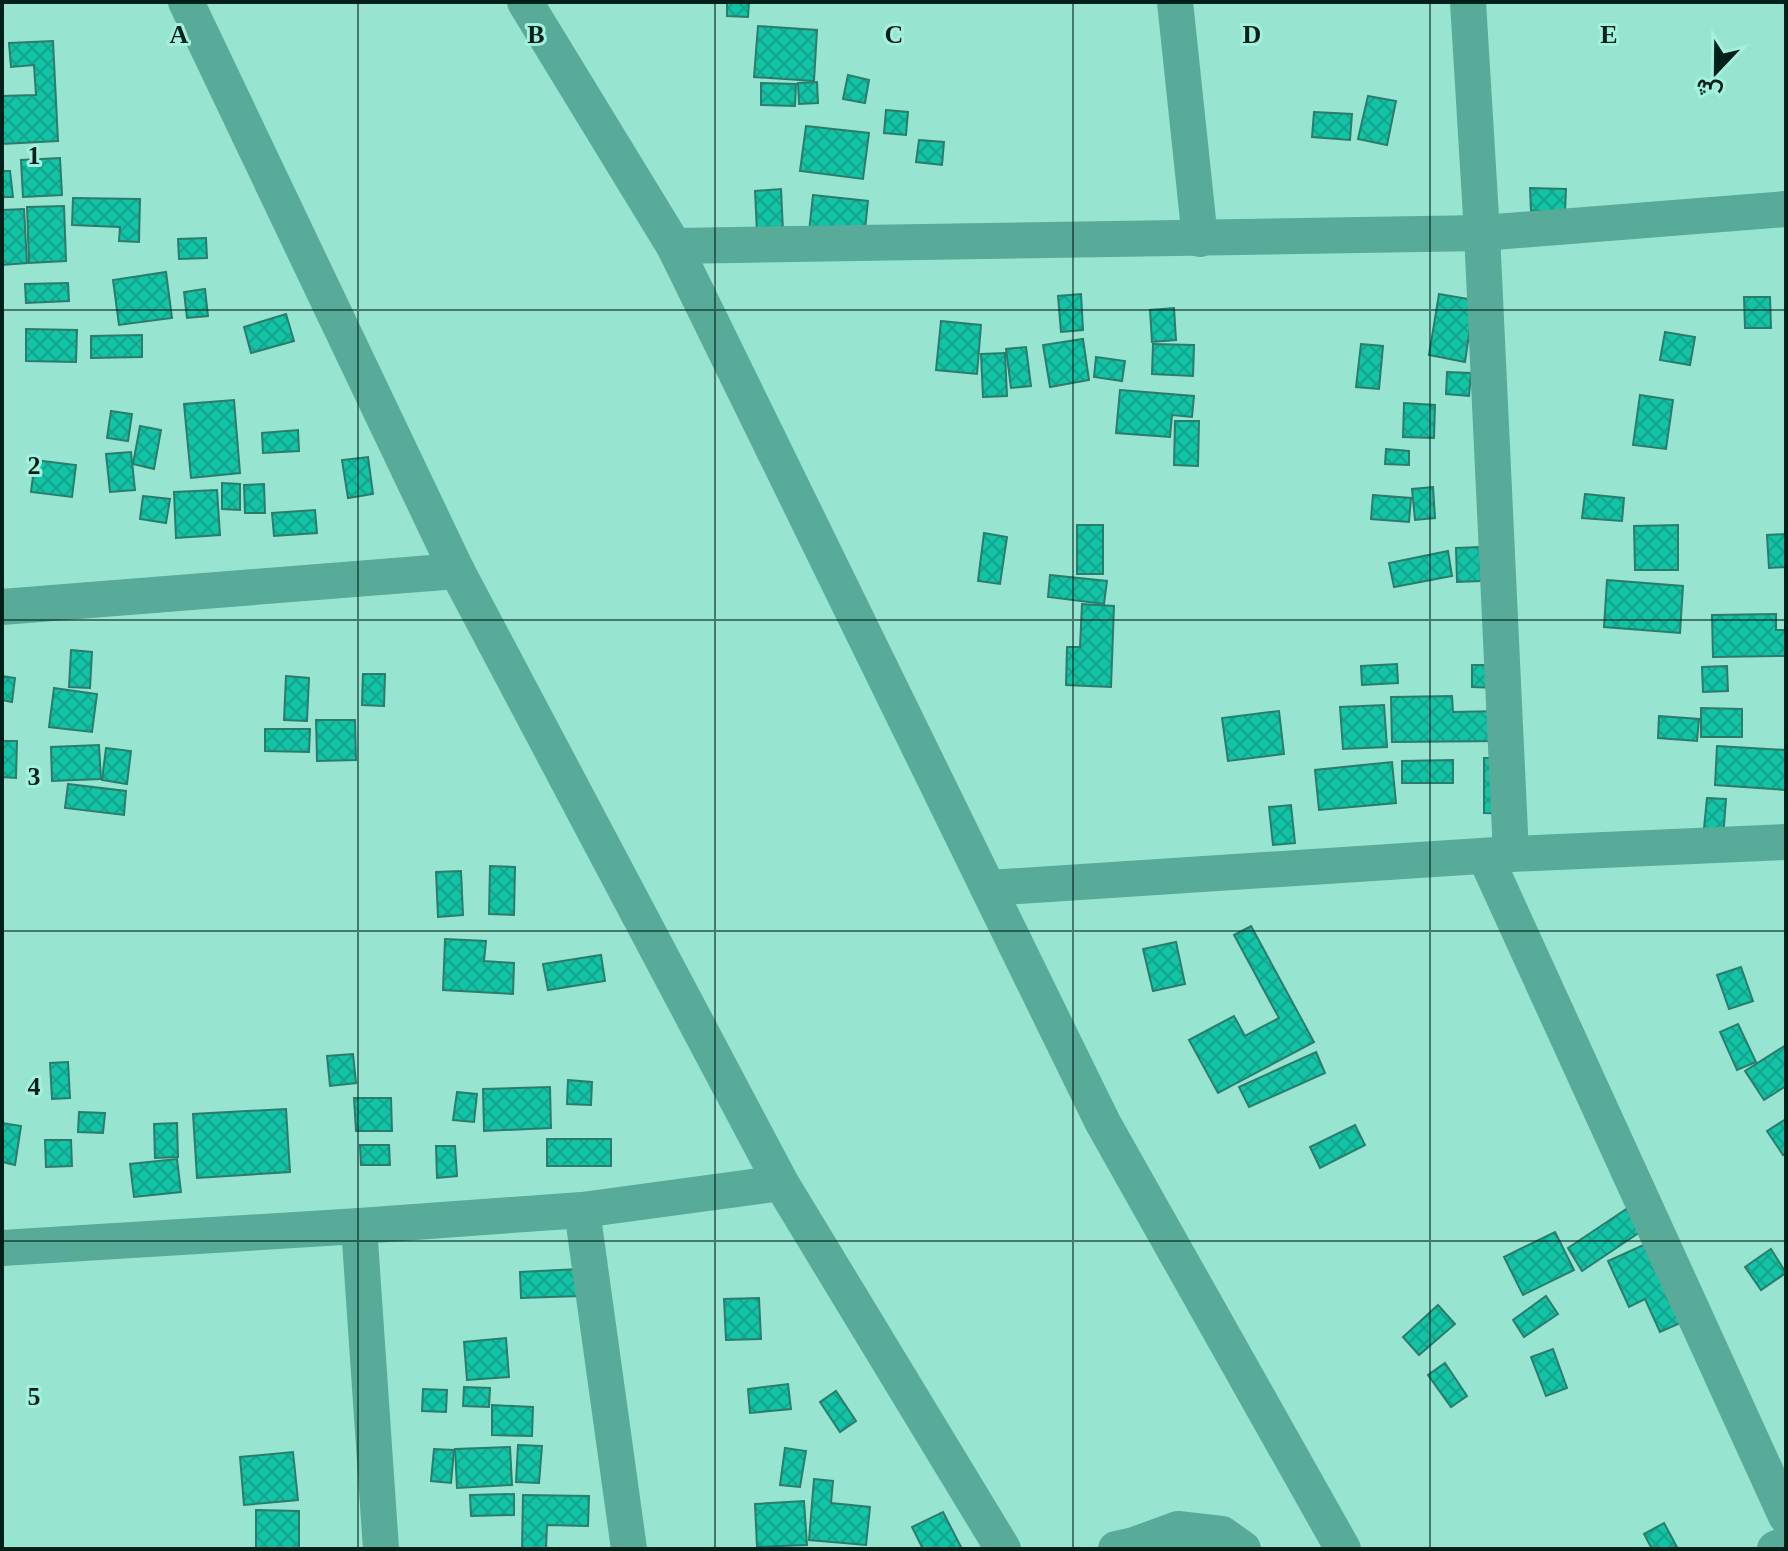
<svg xmlns="http://www.w3.org/2000/svg" width="1788" height="1551" font-family="'Times New Roman',Vazirmatn,serif">
<defs>
<pattern id="building-cross-hatch" width="8" height="8" patternUnits="userSpaceOnUse" patternTransform="scale(2)"><rect width="8" height="8" fill="#14c2a5"/><path d="M0 0l8 8M0 8l8-8" fill="none" stroke="#11a68d"/></pattern>
</defs>
<rect width="100%" height="100%" fill="#97e5d1"/>
<g fill="url(#building-cross-hatch)" stroke="#2b7c6b" stroke-width="2">
<polygon points="727,2 749,2 748,17 727,16"/>
<polygon points="758,26 817,30 814,81 754,77"/>
<polygon points="53,41 58,141 2,144 2,96 36,95 34,65 11,67 9,43"/>
<polygon points="848,75 869,80 865,103 843,99"/>
<polygon points="817,82 818,103 799,104 798,83"/>
<polygon points="761,83 796,84 795,106 761,105"/>
<polygon points="1368,96 1396,101 1387,145 1358,139"/>
<polygon points="886,110 908,112 906,135 884,133"/>
<polygon points="1314,112 1352,114 1350,140 1312,137"/>
<polygon points="806,126 869,133 863,179 800,171"/>
<polygon points="919,140 944,142 942,165 916,162"/>
<polygon points="60,158 62,195 23,197 21,160"/>
<polygon points="2,171 10,171 13,197 2,197"/>
<polygon points="1530,188 1566,189 1565,212 1531,211"/>
<polygon points="781,189 783,231 757,233 755,191"/>
<polygon points="813,195 868,201 862,258 808,241"/>
<polygon points="73,198 140,199 139,242 119,241 120,227 72,225"/>
<polygon points="64,206 66,261 29,263 27,207"/>
<polygon points="24,209 27,263 2,265 2,210"/>
<polygon points="206,238 207,258 179,259 178,239"/>
<polygon points="166,272 172,318 119,325 113,280"/>
<polygon points="68,283 69,301 26,303 25,284"/>
<polygon points="205,289 208,316 187,318 184,292"/>
<polygon points="1081,294 1083,330 1061,332 1058,296"/>
<polygon points="1439,294 1474,300 1465,362 1429,355"/>
<polygon points="1744,297 1770,297 1771,328 1745,328"/>
<polygon points="1174,308 1176,340 1152,342 1150,310"/>
<polygon points="286,314 294,341 251,353 244,327"/>
<polygon points="941,321 981,325 977,374 936,370"/>
<polygon points="26,329 77,330 76,362 26,361"/>
<polygon points="1665,332 1695,337 1690,365 1660,360"/>
<polygon points="142,335 142,357 91,358 91,336"/>
<polygon points="1083,339 1089,380 1050,387 1043,345"/>
<polygon points="1153,344 1194,345 1193,376 1152,374"/>
<polygon points="1361,344 1383,346 1379,389 1356,387"/>
<polygon points="1026,347 1031,386 1011,388 1006,349"/>
<polygon points="1005,353 1007,396 983,397 981,354"/>
<polygon points="1096,357 1125,361 1122,381 1094,377"/>
<polygon points="1447,372 1471,373 1469,396 1446,394"/>
<polygon points="1120,390 1194,396 1192,417 1172,415 1170,437 1116,433"/>
<polygon points="1640,395 1673,400 1666,449 1633,445"/>
<polygon points="234,400 240,473 191,478 184,404"/>
<polygon points="1404,403 1435,405 1434,438 1403,437"/>
<polygon points="111,411 132,414 128,441 107,438"/>
<polygon points="1175,421 1199,421 1198,466 1174,465"/>
<polygon points="140,426 161,430 154,469 133,464"/>
<polygon points="298,430 299,451 263,453 262,433"/>
<polygon points="1386,449 1409,451 1409,465 1385,464"/>
<polygon points="131,452 135,490 110,492 106,454"/>
<polygon points="368,457 373,494 348,498 342,460"/>
<polygon points="35,460 76,465 72,497 31,492"/>
<polygon points="222,483 240,484 240,510 222,509"/>
<polygon points="264,484 265,513 245,513 244,485"/>
<polygon points="1433,487 1435,518 1415,520 1412,489"/>
<polygon points="217,490 220,535 176,538 174,492"/>
<polygon points="1585,494 1624,498 1622,521 1582,518"/>
<polygon points="1373,495 1411,498 1409,522 1371,519"/>
<polygon points="143,496 170,499 166,523 140,519"/>
<polygon points="315,510 317,533 274,536 272,513"/>
<rect x="1077" y="525" width="26" height="49"/>
<polygon points="1678,525 1678,570 1635,570 1634,526"/>
<polygon points="984,533 1007,537 1000,584 978,581"/>
<polygon points="1786,534 1786,567 1769,568 1767,535"/>
<polygon points="1480,547 1481,581 1457,582 1456,548"/>
<polygon points="1448,551 1452,576 1394,587 1389,563"/>
<polygon points="1050,575 1107,581 1104,604 1048,597"/>
<polygon points="1607,580 1683,586 1680,633 1604,627"/>
<polygon points="1082,604 1114,606 1111,687 1066,685 1067,647 1080,647"/>
<polygon points="1776,614 1776,630 1786,630 1786,656 1713,657 1712,615"/>
<polygon points="71,650 92,652 90,688 69,687"/>
<polygon points="1397,664 1398,683 1362,685 1361,666"/>
<polygon points="1472,665 1499,665 1498,688 1472,687"/>
<polygon points="1727,666 1728,691 1703,692 1702,667"/>
<polygon points="363,674 385,674 384,706 362,705"/>
<polygon points="2,676 15,678 12,702 2,700"/>
<polygon points="286,676 309,678 307,721 284,720"/>
<polygon points="54,688 97,694 92,732 49,727"/>
<polygon points="1452,696 1453,712 1501,711 1501,741 1392,742 1391,697"/>
<polygon points="1384,705 1387,747 1343,749 1340,707"/>
<polygon points="1701,708 1742,709 1742,737 1701,737"/>
<polygon points="1279,711 1284,754 1228,761 1222,718"/>
<polygon points="1659,716 1699,719 1697,741 1658,738"/>
<polygon points="316,720 355,720 356,760 317,761"/>
<polygon points="265,729 310,729 309,752 265,751"/>
<polygon points="2,741 17,741 16,778 2,777"/>
<polygon points="99,745 101,779 52,781 51,747"/>
<polygon points="1717,746 1786,750 1786,790 1715,785"/>
<polygon points="106,748 131,751 127,784 102,780"/>
<polygon points="1484,758 1510,758 1511,814 1484,813"/>
<polygon points="1453,760 1453,783 1402,783 1402,761"/>
<polygon points="1392,762 1396,803 1319,810 1315,770"/>
<polygon points="68,784 126,791 124,815 65,808"/>
<polygon points="1707,798 1726,799 1723,839 1703,838"/>
<polygon points="1291,805 1295,843 1273,845 1269,807"/>
<polygon points="490,866 515,867 514,915 489,914"/>
<polygon points="461,871 463,915 438,917 436,872"/>
<polygon points="1251,926 1314,1042 1218,1093 1189,1040 1234,1016 1245,1036 1279,1018 1234,935"/>
<polygon points="445,939 486,941 484,961 514,963 513,994 443,990"/>
<polygon points="1176,942 1185,984 1153,991 1143,949"/>
<polygon points="601,955 605,981 548,990 543,964"/>
<polygon points="1741,967 1753,1001 1729,1009 1717,975"/>
<polygon points="1738,1024 1756,1062 1737,1070 1720,1032"/>
<polygon points="1786,1045 1786,1086 1764,1100 1745,1071"/>
<polygon points="1316,1052 1325,1073 1249,1107 1239,1087"/>
<polygon points="353,1054 356,1083 330,1086 327,1056"/>
<polygon points="68,1062 70,1098 52,1099 50,1063"/>
<polygon points="568,1080 592,1082 591,1105 567,1104"/>
<polygon points="550,1087 551,1128 484,1131 483,1089"/>
<polygon points="457,1092 477,1094 474,1122 453,1120"/>
<polygon points="354,1098 391,1098 392,1131 356,1131"/>
<polygon points="286,1109 290,1172 197,1178 193,1114"/>
<polygon points="79,1112 105,1113 103,1133 78,1132"/>
<polygon points="1786,1119 1786,1153 1783,1155 1767,1131"/>
<polygon points="2,1123 21,1126 15,1165 2,1162"/>
<polygon points="177,1123 178,1157 155,1158 154,1124"/>
<polygon points="1355,1125 1365,1145 1320,1168 1310,1147"/>
<rect x="547" y="1139" width="64" height="27"/>
<polygon points="45,1140 71,1140 72,1166 46,1167"/>
<polygon points="360,1145 389,1145 390,1165 361,1165"/>
<polygon points="436,1146 455,1146 457,1176 437,1178"/>
<polygon points="177,1159 181,1192 134,1197 130,1164"/>
<polygon points="1628,1208 1643,1230 1582,1271 1568,1248"/>
<polygon points="1555,1232 1574,1270 1523,1295 1504,1257"/>
<polygon points="1650,1242 1687,1320 1660,1332 1645,1299 1629,1307 1608,1261"/>
<polygon points="1771,1249 1786,1273 1761,1290 1745,1267"/>
<polygon points="579,1269 580,1296 521,1298 520,1272"/>
<polygon points="1546,1296 1558,1314 1524,1337 1513,1320"/>
<polygon points="759,1298 761,1339 726,1340 724,1299"/>
<polygon points="1438,1305 1455,1324 1419,1355 1403,1337"/>
<polygon points="506,1338 509,1377 467,1380 464,1342"/>
<polygon points="1553,1349 1567,1388 1546,1396 1531,1357"/>
<polygon points="1445,1363 1467,1396 1451,1407 1428,1375"/>
<polygon points="788,1384 791,1409 750,1413 748,1389"/>
<polygon points="464,1387 490,1388 489,1407 463,1406"/>
<polygon points="423,1389 447,1390 446,1412 422,1411"/>
<polygon points="836,1391 856,1421 840,1432 820,1402"/>
<polygon points="492,1405 533,1407 532,1436 492,1435"/>
<polygon points="518,1445 542,1446 539,1483 516,1482"/>
<polygon points="510,1447 512,1485 457,1488 455,1449"/>
<polygon points="785,1448 806,1451 800,1487 780,1485"/>
<polygon points="434,1449 454,1450 451,1483 431,1481"/>
<polygon points="293,1452 298,1500 244,1505 240,1457"/>
<polygon points="814,1479 833,1481 831,1503 870,1507 866,1545 809,1540"/>
<polygon points="514,1494 514,1515 471,1516 470,1495"/>
<polygon points="523,1495 589,1496 588,1526 547,1525 546,1548 522,1548"/>
<polygon points="804,1501 807,1545 757,1547 755,1504"/>
<polygon points="256,1510 299,1511 299,1549 256,1549"/>
<polygon points="943,1512 962,1549 923,1549 912,1527"/>
<polygon points="1664,1523 1678,1549 1652,1549 1644,1534"/>
</g>
<g fill="none" stroke-linecap="round" stroke-linejoin="round">
<g stroke="#58ab98" stroke-width="36">
<polyline points="186,2 457,571 781,1183 1003,1549"/>
<polyline points="525,2 674,246 1103,1123 1343,1549"/>
<polyline points="1175,2 1200,239"/>
<polyline points="1468,2 1482,233 1511,854"/>
<polyline points="674,246 1482,233 1786,209"/>
<polyline points="2,607 457,571"/>
<polyline points="1485,856 1786,1516"/>
<polyline points="988,888 1511,854 1786,842"/>
<polyline points="582,1210 629,1549"/>
<polyline points="359,1226 381,1549"/>
<polyline points="2,1248 359,1226 582,1210 781,1183"/>
<polyline points="1116,1549 1134,1545 1178,1529 1222,1534 1243,1549"/>
<polyline points="1775,1549 1786,1544"/>
</g>
</g>
<path fill="none" stroke="#00201a" stroke-width="2" stroke-opacity="0.55" d="M 358,2 L 358,1549M 715,2 L 715,1549M 1073,2 L 1073,1549M 1430,2 L 1430,1549M 2,310 L 1786,310M 2,620 L 1786,620M 2,931 L 1786,931M 2,1241 L 1786,1241"/>
<g font-size="26" text-anchor="middle" font-weight="bold" fill="#00201a" stroke="#a4f2de" stroke-width="6" stroke-linejoin="round" paint-order="stroke">
<text x="179" y="43">A</text>
<text x="536" y="43">B</text>
<text x="894" y="43">C</text>
<text x="1252" y="43">D</text>
<text x="1609" y="43">E</text>
<text x="34" y="164">1</text>
<text x="34" y="474">2</text>
<text x="34" y="785">3</text>
<text x="34" y="1095">4</text>
<text x="34" y="1405">5</text>
</g>
<rect width="1788" height="1551" fill="none" stroke="#00201a" stroke-width="8"/>
<g transform="translate(1716 72) rotate(202)" stroke="#a4f2de" stroke-width="6" paint-order="stroke">
<path d="M0-6L14 30L0 20L-14 30Z" fill="#00201a"/>
<text y="-12" font-size="22" font-weight="bold" text-anchor="middle" fill="#00201a">ش</text>
</g>
</svg>
